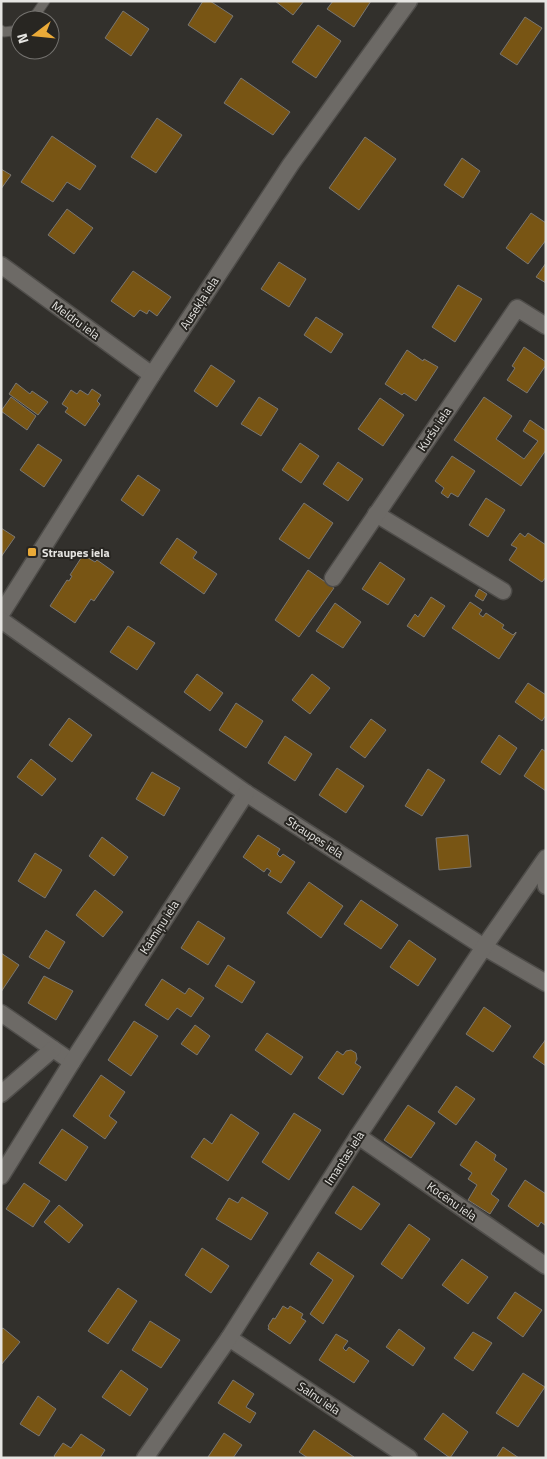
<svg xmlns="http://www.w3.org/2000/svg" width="547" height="1459" font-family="'Titillium Web',sans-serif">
<rect width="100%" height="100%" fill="#32302c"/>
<g fill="#785514" stroke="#797672">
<polygon points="203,1 210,1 233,16 215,43 188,25"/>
<polygon points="275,1 304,1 293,15"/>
<polygon points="333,1 371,1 354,27 327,9"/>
<polygon points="123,11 149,29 131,56 105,38"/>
<polygon points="525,17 542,28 517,65 500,54"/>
<polygon points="318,25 341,41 316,78 292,62"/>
<polygon points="241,78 290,112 273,135 224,103"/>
<polygon points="157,118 182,135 156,173 131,157"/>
<polygon points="52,136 96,166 80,190 67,182 53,202 21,182"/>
<polygon points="365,137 396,159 359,210 329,188"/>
<polygon points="462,158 480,171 463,198 444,185"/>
<polygon points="1,169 11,175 1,189"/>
<polygon points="67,209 93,228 74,254 48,235"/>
<polygon points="531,213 546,223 546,240 528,264 506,248"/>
<polygon points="279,262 306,279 289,307 261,289"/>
<polygon points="546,263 546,283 536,277"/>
<polygon points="133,271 171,297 157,316 149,310 147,314 140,310 134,317 111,301"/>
<polygon points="458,285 482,299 455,342 432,327"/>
<polygon points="316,317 343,334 331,353 304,335"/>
<polygon points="524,347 546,362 546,365 527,393 507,380 515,368 512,366"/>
<polygon points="407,350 423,361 424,359 438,367 416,401 404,393 402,395 385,384"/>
<polygon points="211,365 235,381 217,407 194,391"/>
<polygon points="16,383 30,394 32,391 48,402 38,415 9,394"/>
<polygon points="92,389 101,395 97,401 100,404 85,426 65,412 68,408 62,404 71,390 77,394 80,390 88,395"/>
<polygon points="11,397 36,416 27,430 1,411"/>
<polygon points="259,397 278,409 261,436 241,424"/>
<polygon points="484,397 512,416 496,439 524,459 538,441 523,431 530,420 546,431 546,450 521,486 454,440"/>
<polygon points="380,398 404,415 383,446 358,429"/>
<polygon points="300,443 319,456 301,483 282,470"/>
<polygon points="38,444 62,460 44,487 20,470"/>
<polygon points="452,456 475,471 458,497 451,493 448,498 441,493 444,488 435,481"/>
<polygon points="338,462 363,479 348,501 323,484"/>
<polygon points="138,475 160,490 143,516 121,500"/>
<polygon points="486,498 505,510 488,537 469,525"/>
<polygon points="304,503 333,523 309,559 279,539"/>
<polygon points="1,528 15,537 1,557"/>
<polygon points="520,533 525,537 528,533 546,545 546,577 542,582 509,560 517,548 511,545"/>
<polygon points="177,538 197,552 193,558 217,574 204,594 160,563"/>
<polygon points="83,555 95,562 97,560 114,572 94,601 91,599 75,623 50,606 67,580 69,581 72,576 70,575"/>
<polygon points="380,562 405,579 388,605 362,589"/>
<polygon points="308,570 334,588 299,637 275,620"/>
<polygon points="479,589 487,594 483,601 475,596"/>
<polygon points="431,597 445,606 424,637 407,626 415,614 418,617"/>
<polygon points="470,602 482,610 479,614 483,617 486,613 504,625 502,628 513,635 516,632 516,633 499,659 452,628"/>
<polygon points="335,603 361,622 343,648 316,631"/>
<polygon points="128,626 155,643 137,670 110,652"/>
<polygon points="197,674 223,693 210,711 184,692"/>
<polygon points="312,674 330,688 310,714 292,700"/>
<polygon points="528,683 546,695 546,715 542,721 515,702"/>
<polygon points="236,703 263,721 246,748 219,730"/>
<polygon points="69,718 92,735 72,762 49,745"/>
<polygon points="371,719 386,730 365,758 350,747"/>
<polygon points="499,735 517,748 500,775 481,762"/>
<polygon points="285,736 312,754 295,781 268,763"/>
<polygon points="542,749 546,752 546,791 524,776"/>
<polygon points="31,759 56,779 42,796 17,777"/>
<polygon points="337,768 364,786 346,813 319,795"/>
<polygon points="428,769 445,780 422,816 405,806"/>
<polygon points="152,772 180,788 164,816 136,799"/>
<polygon points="258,835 280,849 277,854 280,857 283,854 295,862 281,883 268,875 271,871 267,868 264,872 243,857"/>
<polygon points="468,835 471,867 439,870 436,838"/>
<polygon points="102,837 128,857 114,876 89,856"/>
<polygon points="35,853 62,870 45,898 18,881"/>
<polygon points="309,882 343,906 321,938 287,913"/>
<polygon points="95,890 123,912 103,937 76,915"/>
<polygon points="361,900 398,925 381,949 344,924"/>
<polygon points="198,921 225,938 208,965 181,948"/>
<polygon points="46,930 65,942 49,969 29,957"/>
<polygon points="409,940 436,959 418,986 390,967"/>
<polygon points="1,953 19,965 1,992"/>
<polygon points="228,965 255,982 242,1003 215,986"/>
<polygon points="44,976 73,991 56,1020 28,1003"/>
<polygon points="162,979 185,994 189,988 204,998 191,1017 177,1008 168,1020 145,1005"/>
<polygon points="484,1007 511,1026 493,1052 466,1034"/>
<polygon points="134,1021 158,1036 131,1076 108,1060"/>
<polygon points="195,1025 210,1036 197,1055 181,1044"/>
<polygon points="267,1033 303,1057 291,1075 255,1050"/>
<polygon points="546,1039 546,1066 533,1057"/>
<polygon points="351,1050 356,1053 357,1059 355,1063 361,1067 343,1095 318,1078 337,1051 343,1055 346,1051"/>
<polygon points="101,1075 125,1092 109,1116 117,1122 105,1139 73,1116"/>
<polygon points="456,1086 475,1099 456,1125 438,1112"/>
<polygon points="408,1105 435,1123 411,1158 384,1140"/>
<polygon points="294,1113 321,1130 289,1180 262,1162"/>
<polygon points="231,1114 259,1133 228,1181 191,1157 204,1138 212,1144"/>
<polygon points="62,1129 88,1147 66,1181 39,1163"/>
<polygon points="476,1141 496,1155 494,1160 507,1169 491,1194 499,1200 490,1214 468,1200 477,1185 468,1179 472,1173 460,1165"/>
<polygon points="525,1180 546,1194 546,1226 541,1222 538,1227 508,1206"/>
<polygon points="24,1183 50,1201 33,1227 6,1209"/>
<polygon points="353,1186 380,1204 361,1230 335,1213"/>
<polygon points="242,1197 268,1213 251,1240 216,1219 229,1198 238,1203"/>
<polygon points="59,1205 83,1225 69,1243 44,1222"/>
<polygon points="409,1224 430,1239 402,1279 381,1264"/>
<polygon points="202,1248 229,1266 211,1293 185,1275"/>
<polygon points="318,1252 354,1276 323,1324 310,1314 333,1280 310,1264"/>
<polygon points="462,1259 488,1277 468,1304 442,1285"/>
<polygon points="118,1288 137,1301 108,1344 88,1331"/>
<polygon points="515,1292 542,1310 523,1337 497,1318"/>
<polygon points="283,1306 288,1309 290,1306 303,1314 301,1318 306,1321 290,1344 268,1329 269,1327 268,1326 273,1318 275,1319"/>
<polygon points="150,1321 180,1340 161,1368 132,1350"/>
<polygon points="3,1328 20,1342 1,1365 1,1329"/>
<polygon points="399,1329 425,1348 413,1366 386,1347"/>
<polygon points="473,1332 492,1343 473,1371 454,1358"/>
<polygon points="336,1334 348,1341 343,1348 346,1351 349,1347 369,1361 354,1383 319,1360"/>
<polygon points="121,1370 148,1389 130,1416 102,1397"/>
<polygon points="523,1373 545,1387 518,1427 496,1413"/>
<polygon points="233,1380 254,1394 246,1407 256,1413 250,1423 218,1403"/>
<polygon points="38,1396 56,1409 39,1436 20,1424"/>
<polygon points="443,1413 468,1432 450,1458 424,1439"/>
<polygon points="314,1430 354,1457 354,1458 308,1458 299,1452"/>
<polygon points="224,1433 242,1445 233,1458 209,1458 208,1457"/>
<polygon points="81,1434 105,1450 100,1458 56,1458 54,1456 63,1443 71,1448"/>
<polygon points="503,1447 519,1458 496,1458"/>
</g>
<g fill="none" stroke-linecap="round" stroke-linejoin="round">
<defs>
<g id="service">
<polyline points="32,20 45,1"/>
<polyline points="1,30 4,32 20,30"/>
</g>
<g id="minor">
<polyline points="1,265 152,375"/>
<polyline points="376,514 503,591"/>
<polyline points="333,578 517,308 546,326"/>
<polyline points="1,614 152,375 291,164 409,1"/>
<polyline points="1,620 246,793 484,947 546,983"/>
<polyline points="543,863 546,886"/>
<polyline points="1,1013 72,1062"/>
<polyline points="1,1094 53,1049"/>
<polyline points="358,1136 546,1266"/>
<polyline points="1,1176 72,1062 246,793"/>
<polyline points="229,1338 409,1458"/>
<polyline points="145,1458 229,1338 358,1136 484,947 546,858"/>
</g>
</defs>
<use href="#service" stroke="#4f4d4a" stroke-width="11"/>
<use href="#minor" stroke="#4f4d4a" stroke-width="19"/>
<use href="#service" stroke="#6d6a66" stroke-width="9"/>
<use href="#minor" stroke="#6d6a66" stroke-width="16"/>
</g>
<rect fill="#eaaa38" stroke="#282622" stroke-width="2" x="27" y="547" width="10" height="10" rx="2.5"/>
<g text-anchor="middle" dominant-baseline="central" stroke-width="4" stroke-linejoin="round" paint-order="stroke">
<g font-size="12" fill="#e6e5e2" stroke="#282622">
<text transform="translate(199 303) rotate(-57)">Ausekļa iela</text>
<text transform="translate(76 320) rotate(36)">Meldru iela</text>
<text transform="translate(434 429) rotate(-56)">Kuršu iela</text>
<text transform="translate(315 837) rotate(33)">Straupes iela</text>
<text transform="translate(159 927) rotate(-57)">Kaimiņu iela</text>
<text transform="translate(344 1158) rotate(-57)">Imantas iela</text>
<text transform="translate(452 1201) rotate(35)">Kocēnu iela</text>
<text transform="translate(319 1398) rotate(34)">Salnu iela</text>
</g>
<g font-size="12" font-weight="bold" fill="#e6e5e2" stroke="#282622" text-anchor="start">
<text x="42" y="552">Straupes iela</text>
</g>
</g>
<rect width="547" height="1459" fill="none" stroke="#e6e5e2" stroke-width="5"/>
<g transform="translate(35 35) rotate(254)"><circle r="24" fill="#282622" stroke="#74726f"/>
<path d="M0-4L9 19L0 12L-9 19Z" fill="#eaaa38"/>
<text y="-8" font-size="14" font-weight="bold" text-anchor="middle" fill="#e6e5e2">N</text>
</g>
</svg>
